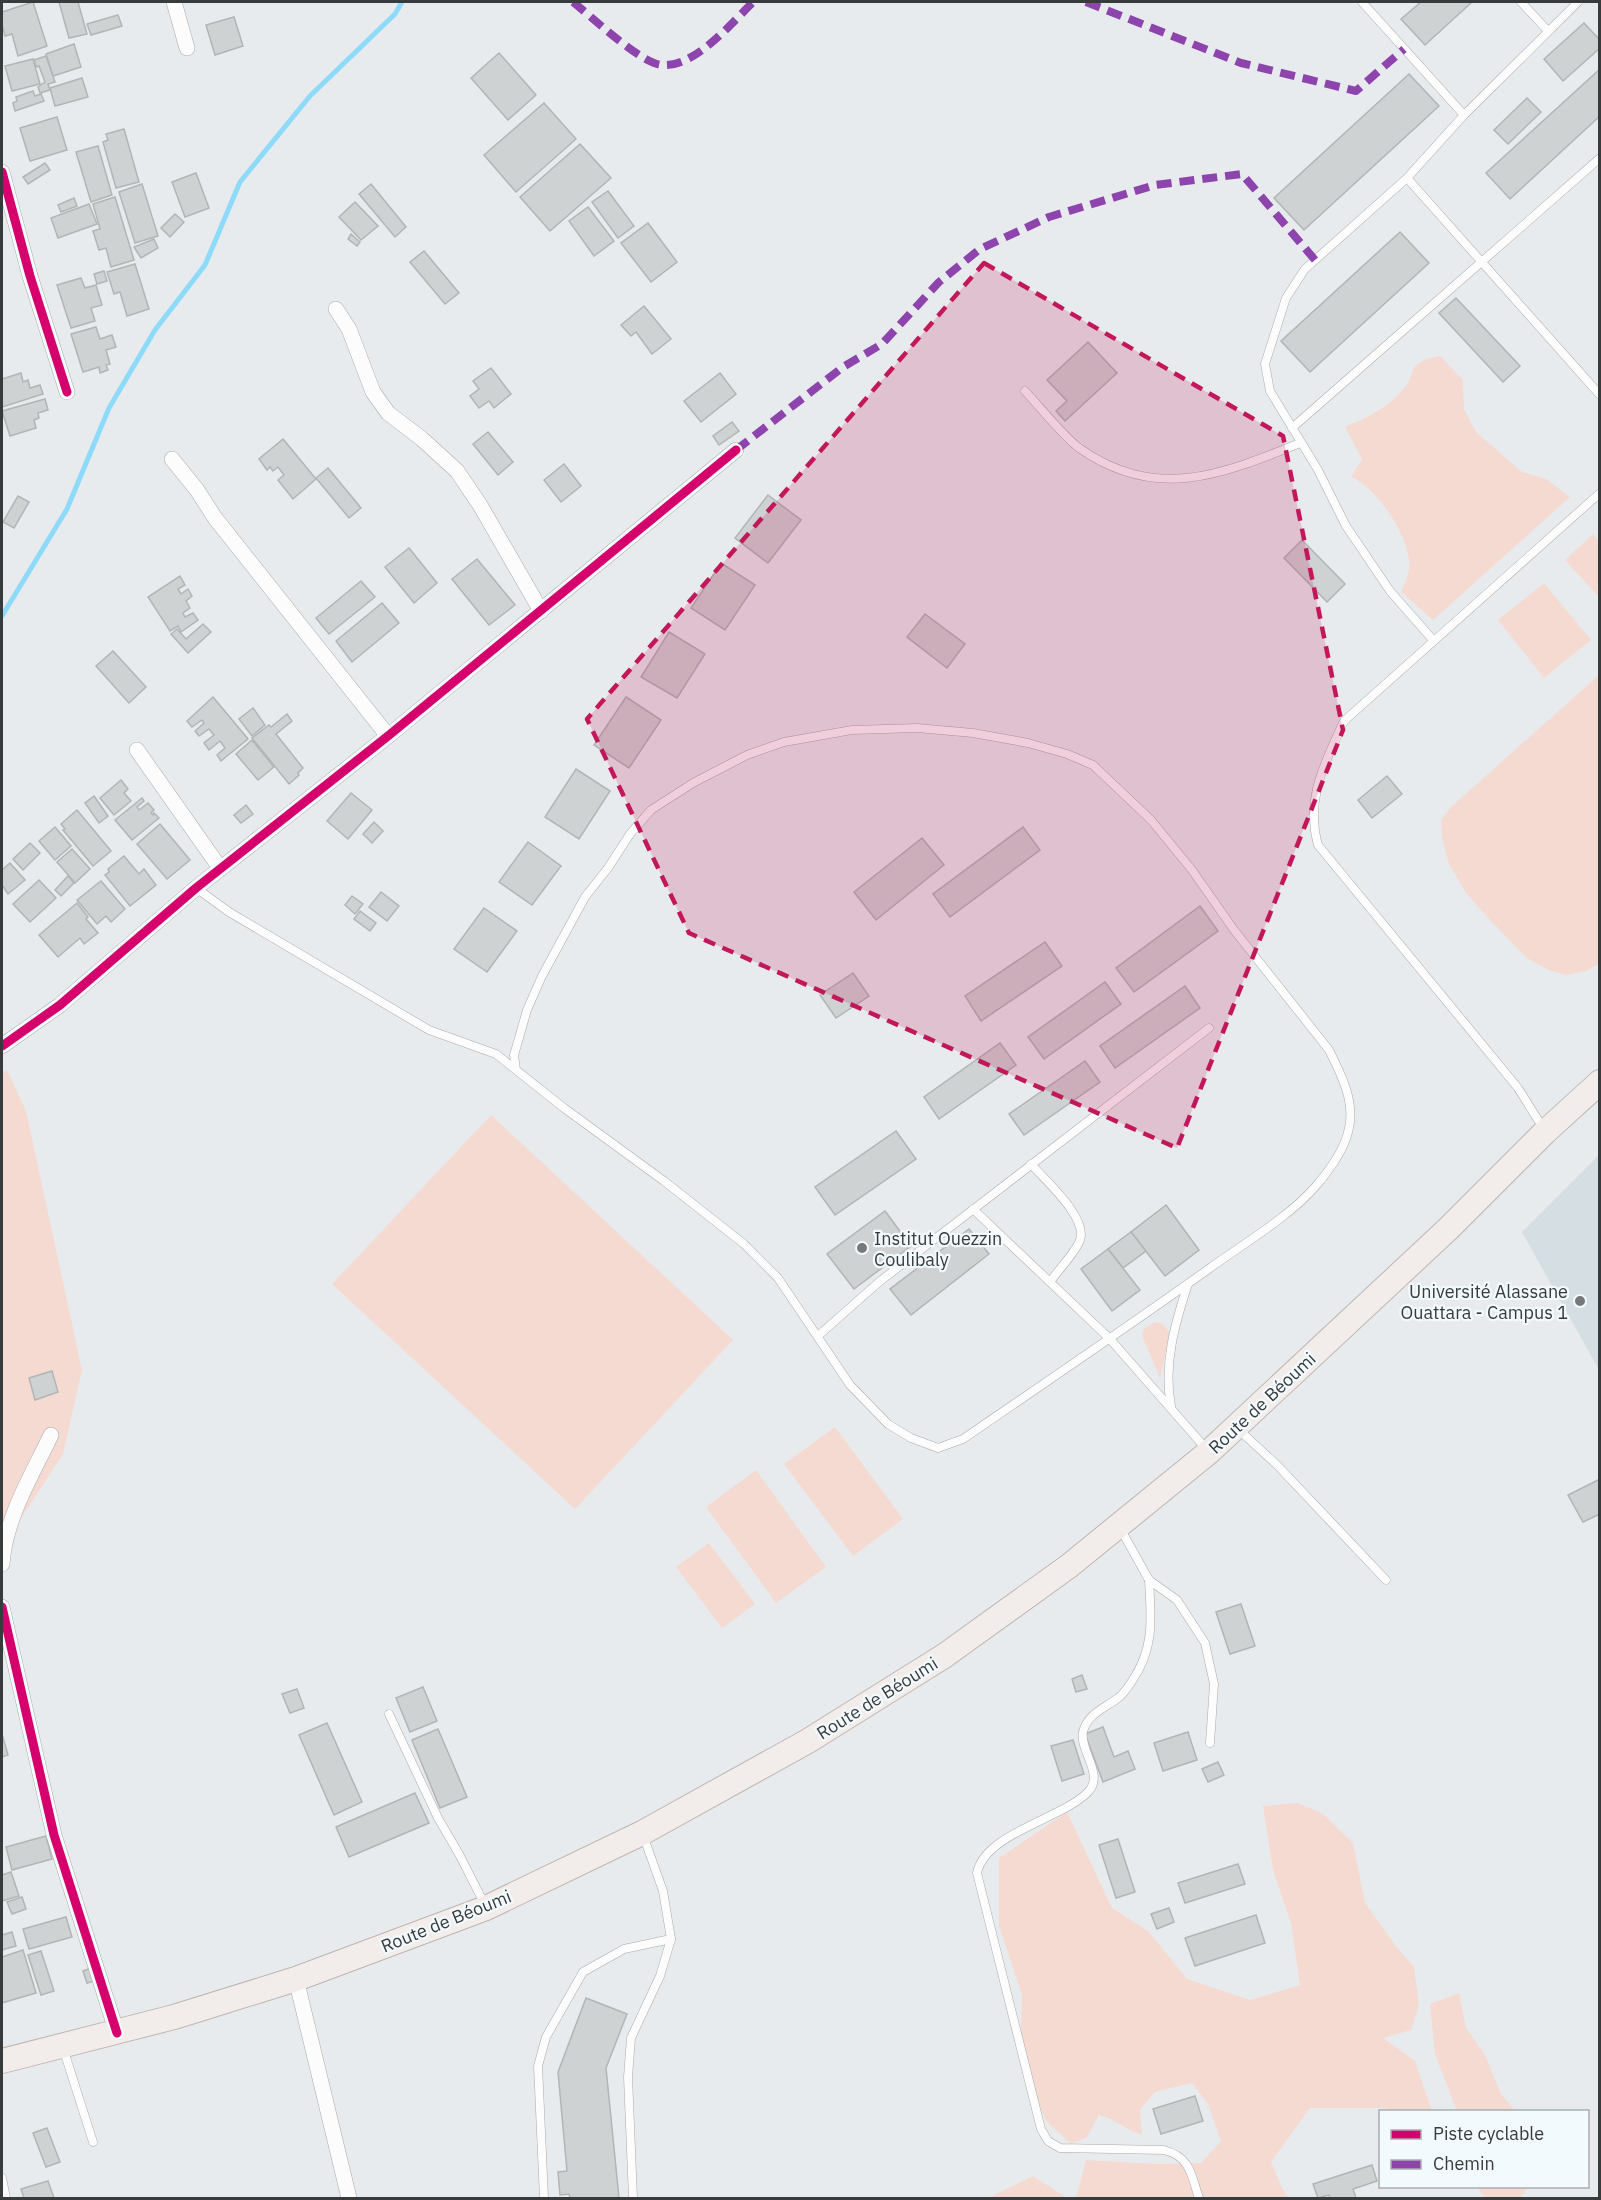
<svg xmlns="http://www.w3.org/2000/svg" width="1601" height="2200" font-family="'IBM Plex Sans',sans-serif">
<rect width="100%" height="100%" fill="#e8ebed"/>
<polygon fill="#d5dee2" points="1599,1155 1599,1370 1522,1232"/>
<g fill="#f5dad2">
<path d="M 1440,356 L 1463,380 L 1464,409 L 1476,432 L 1522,472 L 1546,479 L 1570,497 L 1433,620 L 1401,592 C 1404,585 1408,577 1409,570 C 1414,542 1376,486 1351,477 L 1362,459 L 1345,427 C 1366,418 1385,409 1401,392 C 1420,373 1402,364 1440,356 Z"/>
<polygon points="1593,534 1599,541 1599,597 1565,560"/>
<polygon points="1544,583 1591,640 1544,678 1498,620"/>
<polygon points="1599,675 1599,964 1586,971 1566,975 1548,970 1527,958 1489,919 1466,893 1449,864 1442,839 1441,820 1451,807"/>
<polygon points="7,1070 26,1111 82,1370 63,1454 18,1523 2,1527 2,1072"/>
<polygon points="491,1115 733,1340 575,1509 332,1284"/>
<polygon points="1155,1322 1161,1323 1170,1332 1160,1378 1142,1336 1144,1329"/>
<polygon points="835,1427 903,1519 853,1556 784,1464"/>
<polygon points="756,1470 826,1567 776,1603 706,1507"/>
<polygon points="709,1543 755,1604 722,1628 676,1567"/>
<path d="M 1297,1803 L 1322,1813 L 1353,1843 L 1365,1903 L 1395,1945 L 1414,1967 L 1419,2005 L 1411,2030 L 1383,2038 L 1415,2061 L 1432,2111 L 1387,2111 L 1385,2108 L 1310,2108 L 1271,2162 L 1283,2190 L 1289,2198 L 1076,2198 L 1086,2160 L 1155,2164 L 1201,2163 L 1221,2141 L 1208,2104 L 1192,2083 L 1155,2092 L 1140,2110 L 1142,2135 C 1126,2130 1115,2119 1099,2115 L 1087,2137 L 1071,2144 L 1047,2122 L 1020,2064 L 1022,1995 L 999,1926 L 999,1858 L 1067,1812 L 1112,1908 L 1148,1931 L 1187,1979 L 1250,2000 L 1300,1985 L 1291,1923 L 1273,1870 L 1263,1806 Z"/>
<polygon points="1459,1993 1466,2028 1485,2055 1501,2094 1515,2111 1457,2111 1435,2054 1430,2004"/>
<polygon points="1033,2176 1067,2198 988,2198"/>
<polygon points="1477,2187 1528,2187 1520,2198 1485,2198"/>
</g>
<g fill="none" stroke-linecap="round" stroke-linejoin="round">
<polyline stroke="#8edaf9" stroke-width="5" points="2,616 67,509 109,408 155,330 205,265 240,182 310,96 395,14 402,2"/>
</g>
<g fill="#cfd2d3" stroke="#b2b5b6" stroke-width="1.5">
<polygon points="33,2 47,46 18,56 12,34 5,36 2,25 2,12"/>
<polygon points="59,2 78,2 87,34 69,38"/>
<polygon points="1421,2 1472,2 1425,45 1401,19"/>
<polygon points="118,15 122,26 91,35 87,24"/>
<polygon points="234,17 243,46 215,55 206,25"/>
<polygon points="1584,23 1600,40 1600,48 1563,81 1544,59"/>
<polygon points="74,44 81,67 53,76 46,54"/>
<polygon points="499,53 536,95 508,120 471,78"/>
<polygon points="46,56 55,82 48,84 50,90 40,93 38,87 45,82 39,66 36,67 34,60"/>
<polygon points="33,59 40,84 12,91 5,66"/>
<polygon points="1600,69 1600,116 1510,199 1486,173"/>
<polygon points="1409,74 1439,106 1304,230 1274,198"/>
<polygon points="82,78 88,97 55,106 50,88"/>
<polygon points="33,91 35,96 41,94 44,101 15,111 13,103 17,101 16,97"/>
<polygon points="1527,98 1541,112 1508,144 1494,130"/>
<polygon points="544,103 576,139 516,192 484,155"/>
<polygon points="57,117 67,150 30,161 20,128"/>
<polygon points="124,129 139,182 116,188 103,142 108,140 106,134"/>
<polygon points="580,144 611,178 550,231 520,197"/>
<polygon points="98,146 112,195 91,202 76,152"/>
<polygon points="45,163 50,170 28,184 23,177"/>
<polygon points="196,173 209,208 185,217 172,182"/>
<polygon points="142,184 158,236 135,243 119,192"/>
<polygon points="371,184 406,227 395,237 359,194"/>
<polygon points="608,191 634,226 618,238 592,202"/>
<polygon points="115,197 134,260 111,267 106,248 99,250 93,231 100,229 93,204"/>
<polygon points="74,198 77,206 61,212 58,205"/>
<polygon points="355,202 378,226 361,240 339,217"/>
<polygon points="89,204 97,224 58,238 51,218"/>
<polygon points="588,207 614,241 594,256 569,221"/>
<polygon points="175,214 184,222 170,237 161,228"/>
<polygon points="648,223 677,262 651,282 621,243"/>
<polygon points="1400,232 1429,263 1310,372 1281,341"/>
<polygon points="351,234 360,242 357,246 348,239"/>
<polygon points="154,239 158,248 141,258 134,247"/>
<polygon points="424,251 459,293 445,304 410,262"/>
<polygon points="135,264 149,309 127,316 120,292 114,294 107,272"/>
<polygon points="104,271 107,281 97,284 94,274"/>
<polygon points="81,278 85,288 96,285 102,305 91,308 95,321 71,328 57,285"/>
<polygon points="1456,298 1520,366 1503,382 1439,313"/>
<polygon points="644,306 671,339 652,354 636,332 631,336 621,325"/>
<polygon points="96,327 100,339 112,335 116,347 106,350 110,364 106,365 108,370 100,373 99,367 83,372 71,334"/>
<polygon points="1088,342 1117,373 1065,421 1056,411 1067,401 1047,380"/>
<polygon points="491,368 511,394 494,408 489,401 479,408 470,396 479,389 473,381"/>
<polygon points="21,373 23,382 28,380 30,388 40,385 43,394 2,407 2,379"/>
<polygon points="720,373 736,394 701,422 684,401"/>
<polygon points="45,399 48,410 38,413 39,418 34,420 36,428 10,436 2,411"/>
<polygon points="732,422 739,431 719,445 713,436"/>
<polygon points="488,432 513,462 498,475 473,444"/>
<polygon points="283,439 316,479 293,499 278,480 284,475 278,467 273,471 270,467 267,470 259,459"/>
<polygon points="564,464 581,486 561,502 544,480"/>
<polygon points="328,468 361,508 349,518 316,478"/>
<polygon points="768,495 801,520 768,563 735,538"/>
<polygon points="18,496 29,502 14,528 3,522"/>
<polygon points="1302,540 1345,584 1327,602 1284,558"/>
<polygon points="409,548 437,583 414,603 385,567"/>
<polygon points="477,559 515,605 489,625 452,579"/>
<polygon points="721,563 755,585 725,630 691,608"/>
<polygon points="180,576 185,585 178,589 181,594 188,589 192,596 186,601 190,608 183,613 185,617 193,613 198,620 181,632 178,626 170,631 148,597"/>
<polygon points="361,581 375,597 329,634 316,618"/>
<polygon points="382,603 399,623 352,662 336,641"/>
<polygon points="925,614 965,644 947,668 907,637"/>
<polygon points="203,624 211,632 188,653 171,634 177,629 186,639"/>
<polygon points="669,632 705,654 677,698 641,677"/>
<polygon points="113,651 146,687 129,703 96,666"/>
<polygon points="213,697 248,739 221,761 217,755 225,748 220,741 209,750 204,743 214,735 209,729 199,736 195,731 204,723 202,720 192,727 187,721"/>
<polygon points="626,697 661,720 629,768 594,745"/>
<polygon points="253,708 265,725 252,736 239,719"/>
<polygon points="287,714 292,721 276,734 303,768 298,773 299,775 289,784 252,738 269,725 271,727"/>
<polygon points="252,740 274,767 258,780 236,754"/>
<polygon points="576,769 610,791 579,839 545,817"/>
<polygon points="1387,776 1402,794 1372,818 1358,800"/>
<polygon points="121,780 128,789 124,793 131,801 114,815 100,798"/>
<polygon points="351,793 372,810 348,839 327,821"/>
<polygon points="94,796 108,816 99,823 85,803"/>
<polygon points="142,798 144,801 137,807 139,810 148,803 154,810 151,813 153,815 154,813 159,818 132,840 115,820"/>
<polygon points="246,805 253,814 241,823 234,815"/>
<polygon points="77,810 111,851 93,866 63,830 65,829 61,824"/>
<polygon points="374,822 383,831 372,843 363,834"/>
<polygon points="160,824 190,860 167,879 137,844"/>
<polygon points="55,827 71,846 55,860 39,841"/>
<polygon points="1023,827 1040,850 950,917 933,894"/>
<polygon points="922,838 944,865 876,920 854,892"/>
<polygon points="528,842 561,866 532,905 499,882"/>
<polygon points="30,843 40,853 23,870 13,859"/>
<polygon points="72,849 90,869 75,883 57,862"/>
<polygon points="124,856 139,874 144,869 156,885 130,906 105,875 109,872 108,869"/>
<polygon points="10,863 25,880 8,894 2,885 2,870"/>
<polygon points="68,876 74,883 61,896 55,890"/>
<polygon points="39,880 56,898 30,922 13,904"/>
<polygon points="101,881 125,909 111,922 106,916 97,924 77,900"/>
<polygon points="381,892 399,906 387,921 369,907"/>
<polygon points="352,896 363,904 355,914 345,905"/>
<polygon points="77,903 88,917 86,919 98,933 84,944 80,938 58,957 39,935"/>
<polygon points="1200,906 1218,931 1134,992 1116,968"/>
<polygon points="484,908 517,931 487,972 454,949"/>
<polygon points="360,911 376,923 370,931 354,919"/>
<polygon points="1045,942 1062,966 981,1021 965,996"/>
<polygon points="853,973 869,996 836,1018 820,995"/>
<polygon points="1105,982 1121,1004 1044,1059 1028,1037"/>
<polygon points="1185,986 1200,1008 1115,1068 1100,1046"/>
<polygon points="1000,1043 1016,1065 939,1119 924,1097"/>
<polygon points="1085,1061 1100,1082 1024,1135 1009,1114"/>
<polygon points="896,1131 916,1159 835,1215 815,1187"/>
<polygon points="1166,1205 1199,1250 1165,1276 1131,1232"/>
<polygon points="885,1211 911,1246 854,1289 827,1254"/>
<polygon points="969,1229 989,1254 911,1315 890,1289"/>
<polygon points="1131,1232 1146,1251 1123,1268 1108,1249"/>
<polygon points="1108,1249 1140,1290 1112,1311 1081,1269"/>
<polygon points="52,1371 58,1392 35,1400 29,1378"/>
<polygon points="1600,1479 1600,1514 1583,1522 1568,1495"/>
<polygon points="1241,1604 1255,1646 1230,1654 1216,1612"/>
<polygon points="1082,1675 1087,1689 1076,1692 1072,1679"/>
<polygon points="423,1687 437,1721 410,1732 396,1698"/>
<polygon points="297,1689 304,1708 290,1713 282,1694"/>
<polygon points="327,1723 362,1802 334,1815 299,1735"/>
<polygon points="1103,1727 1114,1757 1128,1751 1135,1769 1103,1782 1085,1734"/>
<polygon points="438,1729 467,1797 440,1808 412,1740"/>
<polygon points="1188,1732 1197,1760 1163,1771 1154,1743"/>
<polygon points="2,1734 8,1755 2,1757"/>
<polygon points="1073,1740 1084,1774 1062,1781 1051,1746"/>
<polygon points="1218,1762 1224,1775 1208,1782 1202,1769"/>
<polygon points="415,1793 429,1823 349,1857 336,1827"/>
<polygon points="46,1836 52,1859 12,1870 6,1847"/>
<polygon points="1118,1839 1135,1892 1116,1898 1099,1845"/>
<polygon points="1238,1864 1245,1884 1185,1903 1178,1883"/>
<polygon points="11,1872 19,1896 2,1901 2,1875"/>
<polygon points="22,1897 26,1909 12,1914 7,1902"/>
<polygon points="1169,1908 1174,1922 1157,1929 1151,1914"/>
<polygon points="1256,1915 1265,1943 1195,1966 1185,1938"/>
<polygon points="66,1917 72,1937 29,1949 23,1929"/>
<polygon points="12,1932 16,1946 2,1950 2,1935"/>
<polygon points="23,1950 36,1993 2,2003 2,1957"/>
<polygon points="41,1951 54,1991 41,1995 28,1955"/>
<polygon points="91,1968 95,1981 87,1983 83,1971"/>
<polygon points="586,1998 627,2014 606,2068 619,2198 570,2198 569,2194 560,2195 558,2172 567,2171 558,2072"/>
<polygon points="1195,2096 1203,2121 1161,2134 1153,2109"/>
<polygon points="47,2128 60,2162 46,2167 33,2133"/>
<polygon points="1372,2165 1377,2181 1353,2189 1356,2198 1330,2198 1329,2195 1318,2198 1313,2184"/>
<polygon points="48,2181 54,2198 24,2198 21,2189"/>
</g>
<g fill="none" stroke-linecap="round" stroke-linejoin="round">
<defs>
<g id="service">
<polyline points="1362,2 1464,115"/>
<polyline points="1521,2 1548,31"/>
<polyline points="1407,178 1600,395"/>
<path d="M 1025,391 C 1040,407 1063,436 1079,448 C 1156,502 1221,475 1300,443"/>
<polyline points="1292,428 1600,158"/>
<polyline points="1433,640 1390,591 1346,526 1318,470 1270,391 1265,364 1286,298 1305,269 1407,178 1464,115 1578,2"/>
<path d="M 196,888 L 229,912 L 429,1030 L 496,1054 L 564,1108 L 664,1181 L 744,1244 L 778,1278 L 850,1385 L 888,1424 L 911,1438 L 938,1448 L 963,1439 C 1046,1382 1129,1326 1210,1268 C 1243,1244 1289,1217 1315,1187 C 1329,1171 1345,1149 1349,1128 C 1355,1101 1341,1074 1329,1050 L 1234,930 L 1192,870 L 1151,820 L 1093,765 L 1067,754 L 1028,743 L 973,733 L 917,728 L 852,730 L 784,742 L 747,755 L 693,783 L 651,810 L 630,834 L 608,868 L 585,897 L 542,976 L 527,1010 L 519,1038 L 514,1055 L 516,1070"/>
<path d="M 1543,1128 L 1518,1088 L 1318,845 C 1305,798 1325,763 1344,721 L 1600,493"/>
<path d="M 1031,1164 C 1046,1181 1088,1218 1080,1240 C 1076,1252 1058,1270 1050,1282"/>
<polyline points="973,1209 1110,1339 1208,1451"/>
<polyline points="818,1336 879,1282 1209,1028"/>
<path d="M 1171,1406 C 1163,1365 1175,1323 1188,1284"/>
<polyline points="1238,1429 1277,1465 1386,1580"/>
<polyline points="1120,1528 1149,1580 1177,1600 1205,1643 1214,1684 1210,1743"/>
<path d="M 1149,1580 C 1151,1617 1155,1648 1132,1681 C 1128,1687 1124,1694 1118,1698 C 1105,1708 1087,1714 1083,1732 C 1079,1750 1105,1775 1088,1792 C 1062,1819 985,1833 977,1873 L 1041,2129 L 1048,2141 L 1060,2148 L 1164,2150 C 1191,2157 1191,2175 1199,2198"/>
<polyline points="389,1714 438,1818 459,1854 485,1905"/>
<polyline points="63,2048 93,2142"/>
<polyline points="2,2178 6,2198"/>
<polyline points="544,2198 538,2066 546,2037 583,1972 624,1949 671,1939"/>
<polyline points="633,2198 628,2077 631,2038 660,1976 671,1939 663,1891 643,1835"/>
</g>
<g id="minor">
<polyline points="174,2 187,48"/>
<polyline points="2,172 30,276 67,392"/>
<polyline points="336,309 349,329 373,392 388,413 422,439 457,471 480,505 541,611"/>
<polyline points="172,459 197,490 215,518 388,736"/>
<polyline points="137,750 220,868"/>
<polyline points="2,1046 60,1005 196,888 388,736 736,450"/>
<path d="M 2,1564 C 5,1519 32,1475 51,1435"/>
<polyline points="2,1607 54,1835 117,2033"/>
<polyline points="296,1979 349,2198"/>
</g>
<polyline id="primary" points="2,2061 174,2017 296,1979 486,1908 642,1833 808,1741 944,1656 1069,1566 1209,1452 1448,1229 1545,1132 1600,1082"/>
</defs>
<use href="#service" stroke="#a8abac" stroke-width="9"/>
<use href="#minor" stroke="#a8abac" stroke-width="16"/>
<use href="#primary" stroke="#beb5b2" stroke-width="26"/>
<use href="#service" stroke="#fcfcfc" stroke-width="8"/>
<use href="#minor" stroke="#fcfcfc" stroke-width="15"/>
<use href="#primary" stroke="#f2edea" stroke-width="24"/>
<g stroke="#8e44ad" stroke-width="8" stroke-dasharray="15 8" stroke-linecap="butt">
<path d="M 573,2 C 591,16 641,64 662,65 C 694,68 732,23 753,2"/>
<polyline points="1086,2 1241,63 1356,91 1404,49"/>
<polyline points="736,450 843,367 882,344 939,282 980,249 1049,217 1155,185 1242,174 1315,260"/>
</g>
<defs>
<g id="cycleway">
<polyline points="2,172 30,276 67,392"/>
<polyline points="2,1046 60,1005 196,888 388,736 736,450"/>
<polyline points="2,1607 54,1835 117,2033"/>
</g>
</defs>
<use href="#cycleway" stroke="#f2fafd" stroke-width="13"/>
<use href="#cycleway" stroke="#d6006c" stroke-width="9"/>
</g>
<path fill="#c2185b" fill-opacity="0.2" stroke="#c2185b" stroke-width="4.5" stroke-dasharray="12 8" stroke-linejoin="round" d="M 984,263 L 1283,436 L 1343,730 L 1177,1148 L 689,933 L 587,719 Z"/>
<g fill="#76797a" stroke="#f2fafd" stroke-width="2">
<circle cx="862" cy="1248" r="6"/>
<circle cx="1580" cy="1301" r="6"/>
</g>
<g text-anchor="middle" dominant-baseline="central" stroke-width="4.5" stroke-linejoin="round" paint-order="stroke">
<g font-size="18" fill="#383b3c" stroke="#f2fafd" text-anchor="start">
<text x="874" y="1238">Institut Ouezzin<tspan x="874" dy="21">Coulibaly</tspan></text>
<text x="1568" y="1291" text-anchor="end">Université Alassane<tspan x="1568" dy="21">Ouattara - Campus 1</tspan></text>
</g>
<g font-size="18" fill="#383b3c" stroke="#f2fafd">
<text transform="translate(1262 1403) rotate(-43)">Route de Béoumi</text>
<text transform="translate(877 1698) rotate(-32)">Route de Béoumi</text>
<text transform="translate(446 1921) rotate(-22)">Route de Béoumi</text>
</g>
</g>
<rect width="1601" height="2200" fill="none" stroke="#383b3c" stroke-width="6"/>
<rect x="1379" y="2110" width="210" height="78" fill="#f2fafd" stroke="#a8aeb0" stroke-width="1.5"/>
<rect x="1391" y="2130" width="30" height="9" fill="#d6006c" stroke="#a8aeb0" stroke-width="1.5"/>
<text x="1433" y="2140" font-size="18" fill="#383b3c">Piste cyclable</text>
<rect x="1391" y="2160" width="30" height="9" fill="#8e44ad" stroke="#a8aeb0" stroke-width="1.5"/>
<text x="1433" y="2170" font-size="18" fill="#383b3c">Chemin</text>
</svg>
